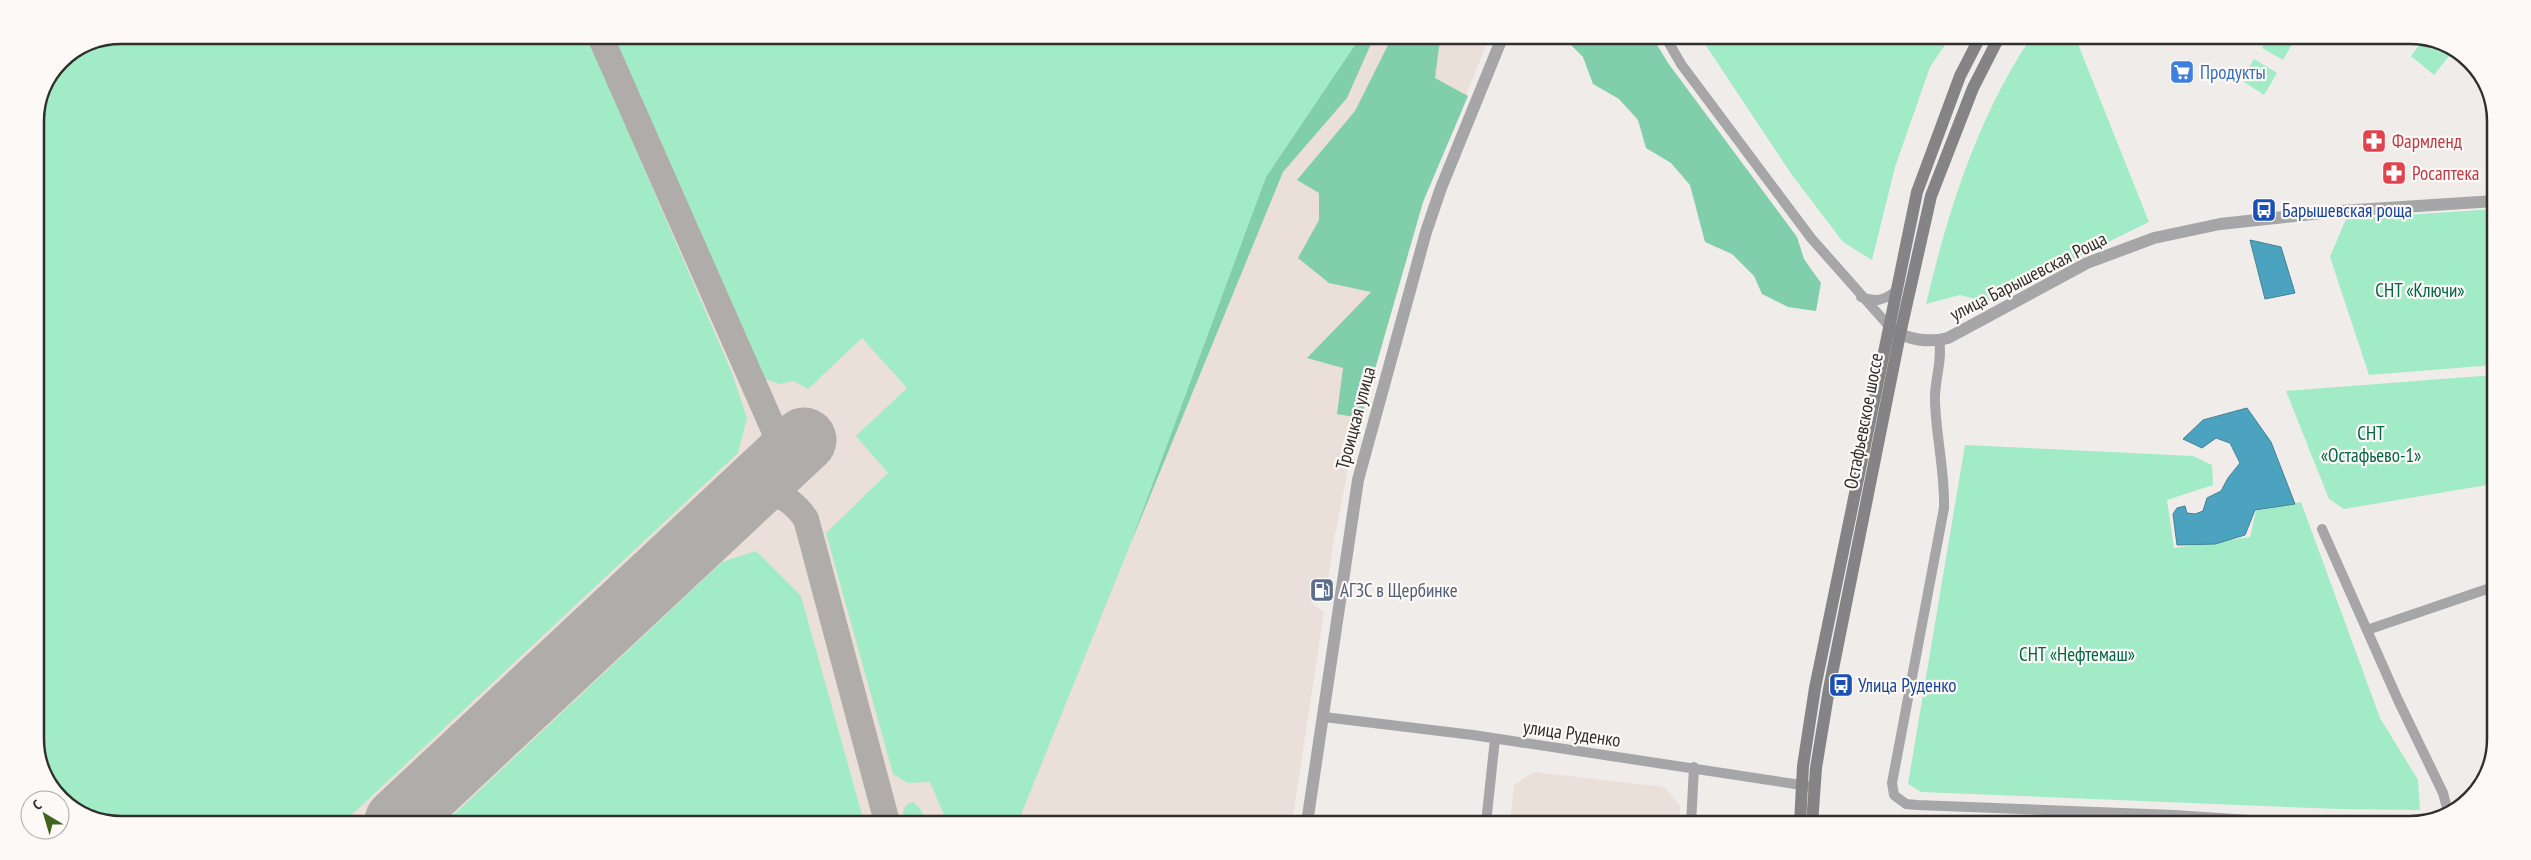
<svg xmlns="http://www.w3.org/2000/svg" width="2531" height="860" font-family="'PT Sans Narrow',sans-serif">
<rect width="100%" height="100%" fill="#f0ecea"/>
<g fill="#eadfd9">
<polygon points="121,35 1489,38 1423,202 1354,441 1334,539 1326,592 1313,594 1311,603 1324,612 1292,823 94,821 53,792 35,745 35,116 60,60 88,41"/>
<polygon points="1534,772 1664,787 1680,805 1680,824 1510,823 1514,785"/>
</g>
<g fill="#a2ebc7">
<polygon points="121,35 587,36 732,373 747,418 738,453 345,821 94,821 53,792 35,745 35,116 60,60 88,41"/>
<polygon points="608,36 1352,37 1355,45 1266,177 1130,545 1018,822 947,822 930,782 908,783 893,774 826,533 888,473 856,436 907,388 862,338 808,389 794,381 780,384 755,376"/>
<polygon points="1701,38 1949,39 1930,67 1895,167 1872,260 1843,242 1792,175"/>
<path d="M 2030,39 L 2076,39 L 2149,222 L 1986,302 L 1960,295 L 1926,304 C 1948,211 1977,119 2030,39 Z"/>
<polygon points="2267,39 2295,39 2283,60 2262,48"/>
<polygon points="2424,39 2437,39 2453,51 2434,75 2411,56"/>
<polygon points="2254,59 2277,73 2264,95 2241,80"/>
<polygon points="2495,209 2494,365 2369,375 2330,257 2346,219"/>
<polygon points="2494,375 2493,484 2344,509 2329,499 2286,391"/>
<polygon points="1965,445 2193,456 2212,465 2213,485 2167,500 2174,548 2250,537 2256,511 2301,502 2380,718 2418,780 2420,810 2338,809 1921,792 1908,784"/>
<polygon points="756,551 801,596 864,822 447,821 722,562"/>
<polygon points="913,802 919,807 927,822 905,822 903,812 906,805"/>
</g>
<g fill="#81ceaa">
<polygon points="1352,37 1374,37 1347,98 1283,172 1130,545 1266,177 1355,45"/>
<polygon points="1392,37 1444,38 1439,47 1435,78 1468,96 1423,202 1361,418 1337,414 1343,368 1307,358 1371,292 1329,283 1298,258 1319,220 1319,193 1297,180 1355,111"/>
<polygon points="1564,38 1653,38 1668,63 1797,237 1804,259 1821,283 1816,311 1788,307 1762,294 1754,276 1732,254 1705,242 1690,185 1671,163 1646,148 1638,120 1619,99 1593,84 1583,57"/>
</g>
<g fill="#4ca3bf" stroke="#448094">
<polygon points="2250,240 2281,247 2295,293 2265,299"/>
<polygon points="2247,408 2271,442 2295,504 2255,510 2245,535 2215,544 2177,545 2173,514 2177,508 2185,506 2187,513 2195,514 2203,511 2207,498 2221,491 2228,478 2240,463 2230,443 2216,438 2202,448 2183,439 2203,420"/>
</g>
<g fill="none" stroke-linecap="round" stroke-linejoin="round">
<g stroke="#b0acaa" stroke-width="26">
<polyline points="600,36 774,430 776,441 776,466"/>
<path d="M 738,500 C 768,488 787,492 806,519 L 887,822"/>
</g>
<polyline stroke="#b0acaa" stroke-width="65" points="397,821 804,440"/>
<g stroke="#a6a5a7" stroke-width="10">
<polyline points="1666,38 1681,64 1811,238 1888,325"/>
<path d="M 1861,297 C 1876,302 1882,301 1895,292"/>
<path d="M 1939,340 C 1943,361 1934,380 1935,401 C 1936,437 1945,471 1944,508 L 1892,783 L 1894,795 L 1906,804 L 1917,805 L 2174,815 L 2326,825"/>
<polyline points="2322,529 2398,700 2443,793 2447,808 2446,813"/>
<polyline points="2367,630 2493,587"/>
<polyline points="1324,717 1473,735 1808,786"/>
<polyline points="1486,823 1495,739"/>
<polyline points="1691,824 1694,767"/>
</g>
<g stroke="#a6a5a7" stroke-width="12">
<path d="M 1892,329 C 1907,340 1929,343 1948,338 L 2087,263 L 2154,238 L 2220,224 L 2340,211 L 2495,201"/>
<polyline points="1307,823 1358,480 1426,232 1441,188 1502,38"/>
</g>
<g stroke="#848385" stroke-width="12">
<polyline points="1800,824 1803,766 1815,688 1917,192 1960,76 1979,39"/>
<polyline points="1812,824 1816,768 1829,689 1900,334 1931,196 1973,88 1998,39"/>
</g>
</g>
<defs>
<symbol id="supermarket-square" viewBox="-11 -11 22 22"><rect x="-9" y="-9" width="18" height="18" rx="4" fill="#3f7fe0" stroke="#fdf9f7"/><path d="M-6-5.5h2.5l.6 2H6L4.5 2H-2.5L-4.4-4H-6ZM-1.5 3.2a1.3 1.3 0 1 0 .1 0ZM3 3.2a1.3 1.3 0 1 0 .1 0Z" fill="#fff"/></symbol>
<symbol id="pharmacy-square" viewBox="-11 -11 22 22"><rect x="-9" y="-9" width="18" height="18" rx="4" fill="#e0444e" stroke="#fdf9f7"/><path d="M-2-6h4v4h4v4h-4v4h-4v-4h-4v-4h4Z" fill="#fff"/></symbol>
<symbol id="bus-square" viewBox="-11 -11 22 22"><rect x="-9" y="-9" width="18" height="18" rx="4" fill="#1a4fb4" stroke="#fdf9f7"/><path d="M-5-6H5V4H4V6H2V4H-2V6H-4V4H-5ZM-3.5-4V0h7V-4ZM-3.5 1.2v1.5H-2V1.2ZM2 1.2v1.5H3.5V1.2Z" fill="#fff"/></symbol>
<symbol id="fuel-square" viewBox="-11 -11 22 22"><rect x="-9" y="-9" width="18" height="18" rx="4" fill="#5c6f8a" stroke="#fdf9f7"/><path d="M-5.5-6h7V0h2V4h1.3V-2.5L3-4.5l.8-.8L6-3V5H2.5V1h-1V6h-7ZM-4.2-4.7v3.2H.2V-4.7Z" fill="#fff"/></symbol>
</defs>
<g fill-rule="evenodd">
<use href="#supermarket-square" x="2168" y="58" width="28" height="28"/>
<use href="#pharmacy-square" x="2360" y="127" width="28" height="28"/>
<use href="#pharmacy-square" x="2380" y="159" width="28" height="28"/>
<use href="#bus-square" x="2250" y="196" width="28" height="28"/>
<use href="#fuel-square" x="1308" y="576" width="28" height="28"/>
<use href="#bus-square" x="1827" y="671" width="28" height="28"/>
</g>
<g text-anchor="middle" dominant-baseline="central" stroke-width="4.5" stroke-linejoin="round" paint-order="stroke">
<g font-size="19" fill="#366cbe" stroke="#fdf9f7" text-anchor="start">
<text x="2200" y="72">Продукты</text>
</g>
<g font-size="19" fill="#be3a42" stroke="#fdf9f7" text-anchor="start">
<text x="2392" y="141">Фармленд</text>
<text x="2412" y="173">Росаптека</text>
</g>
<g font-size="19" fill="#164399" stroke="#fdf9f7" text-anchor="start">
<text x="2282" y="210">Барышевская роща</text>
<text x="1858" y="685">Улица Руденко</text>
</g>
<g font-size="19" fill="#312f2e" stroke="#fdf9f7">
<text transform="translate(2028 276) rotate(-27)">улица Барышевская Роща</text>
<text transform="translate(1355 418) rotate(-75)">Троицкая улица</text>
<text transform="translate(1863 421) rotate(-79)">Остафьевское шоссе</text>
<text transform="translate(1572 733) rotate(8)">улица Руденко</text>
</g>
<g font-size="19" fill="#006645" stroke="#fdf9f7">
<text x="2420" y="290">СНТ «Ключи»</text>
<text x="2371" y="433">СНТ<tspan x="2371" dy="22">«Остафьево-1»</tspan></text>
<text x="2077" y="654">СНТ «Нефтемаш»</text>
</g>
<g font-size="19" fill="#4e5e75" stroke="#fdf9f7" text-anchor="start">
<text x="1340" y="590">АГЗС в Щербинке</text>
</g>
</g>
<path d="M0 0H2531V860H0ZM121 44H2410A77 77 0 0 1 2487 121V739A77 77 0 0 1 2410 816H121A77 77 0 0 1 44 739V121A77 77 0 0 1 121 44Z" fill="#fdf9f7" fill-rule="evenodd"/>
<path fill="none" stroke="#312f2e" stroke-width="2.5" d="M121 44H2410A77 77 0 0 1 2487 121V739A77 77 0 0 1 2410 816H121A77 77 0 0 1 44 739V121A77 77 0 0 1 121 44Z"/>
<g transform="translate(45 815) rotate(322)"><circle r="24" fill="#fdf9f7" stroke="#aba8a7"/>
<path d="M0-4L9 19L0 12L-9 19Z" fill="#40641d"/>
<text y="-8" font-size="14" font-weight="bold" text-anchor="middle" fill="#312f2e">С</text>
</g>
</svg>
